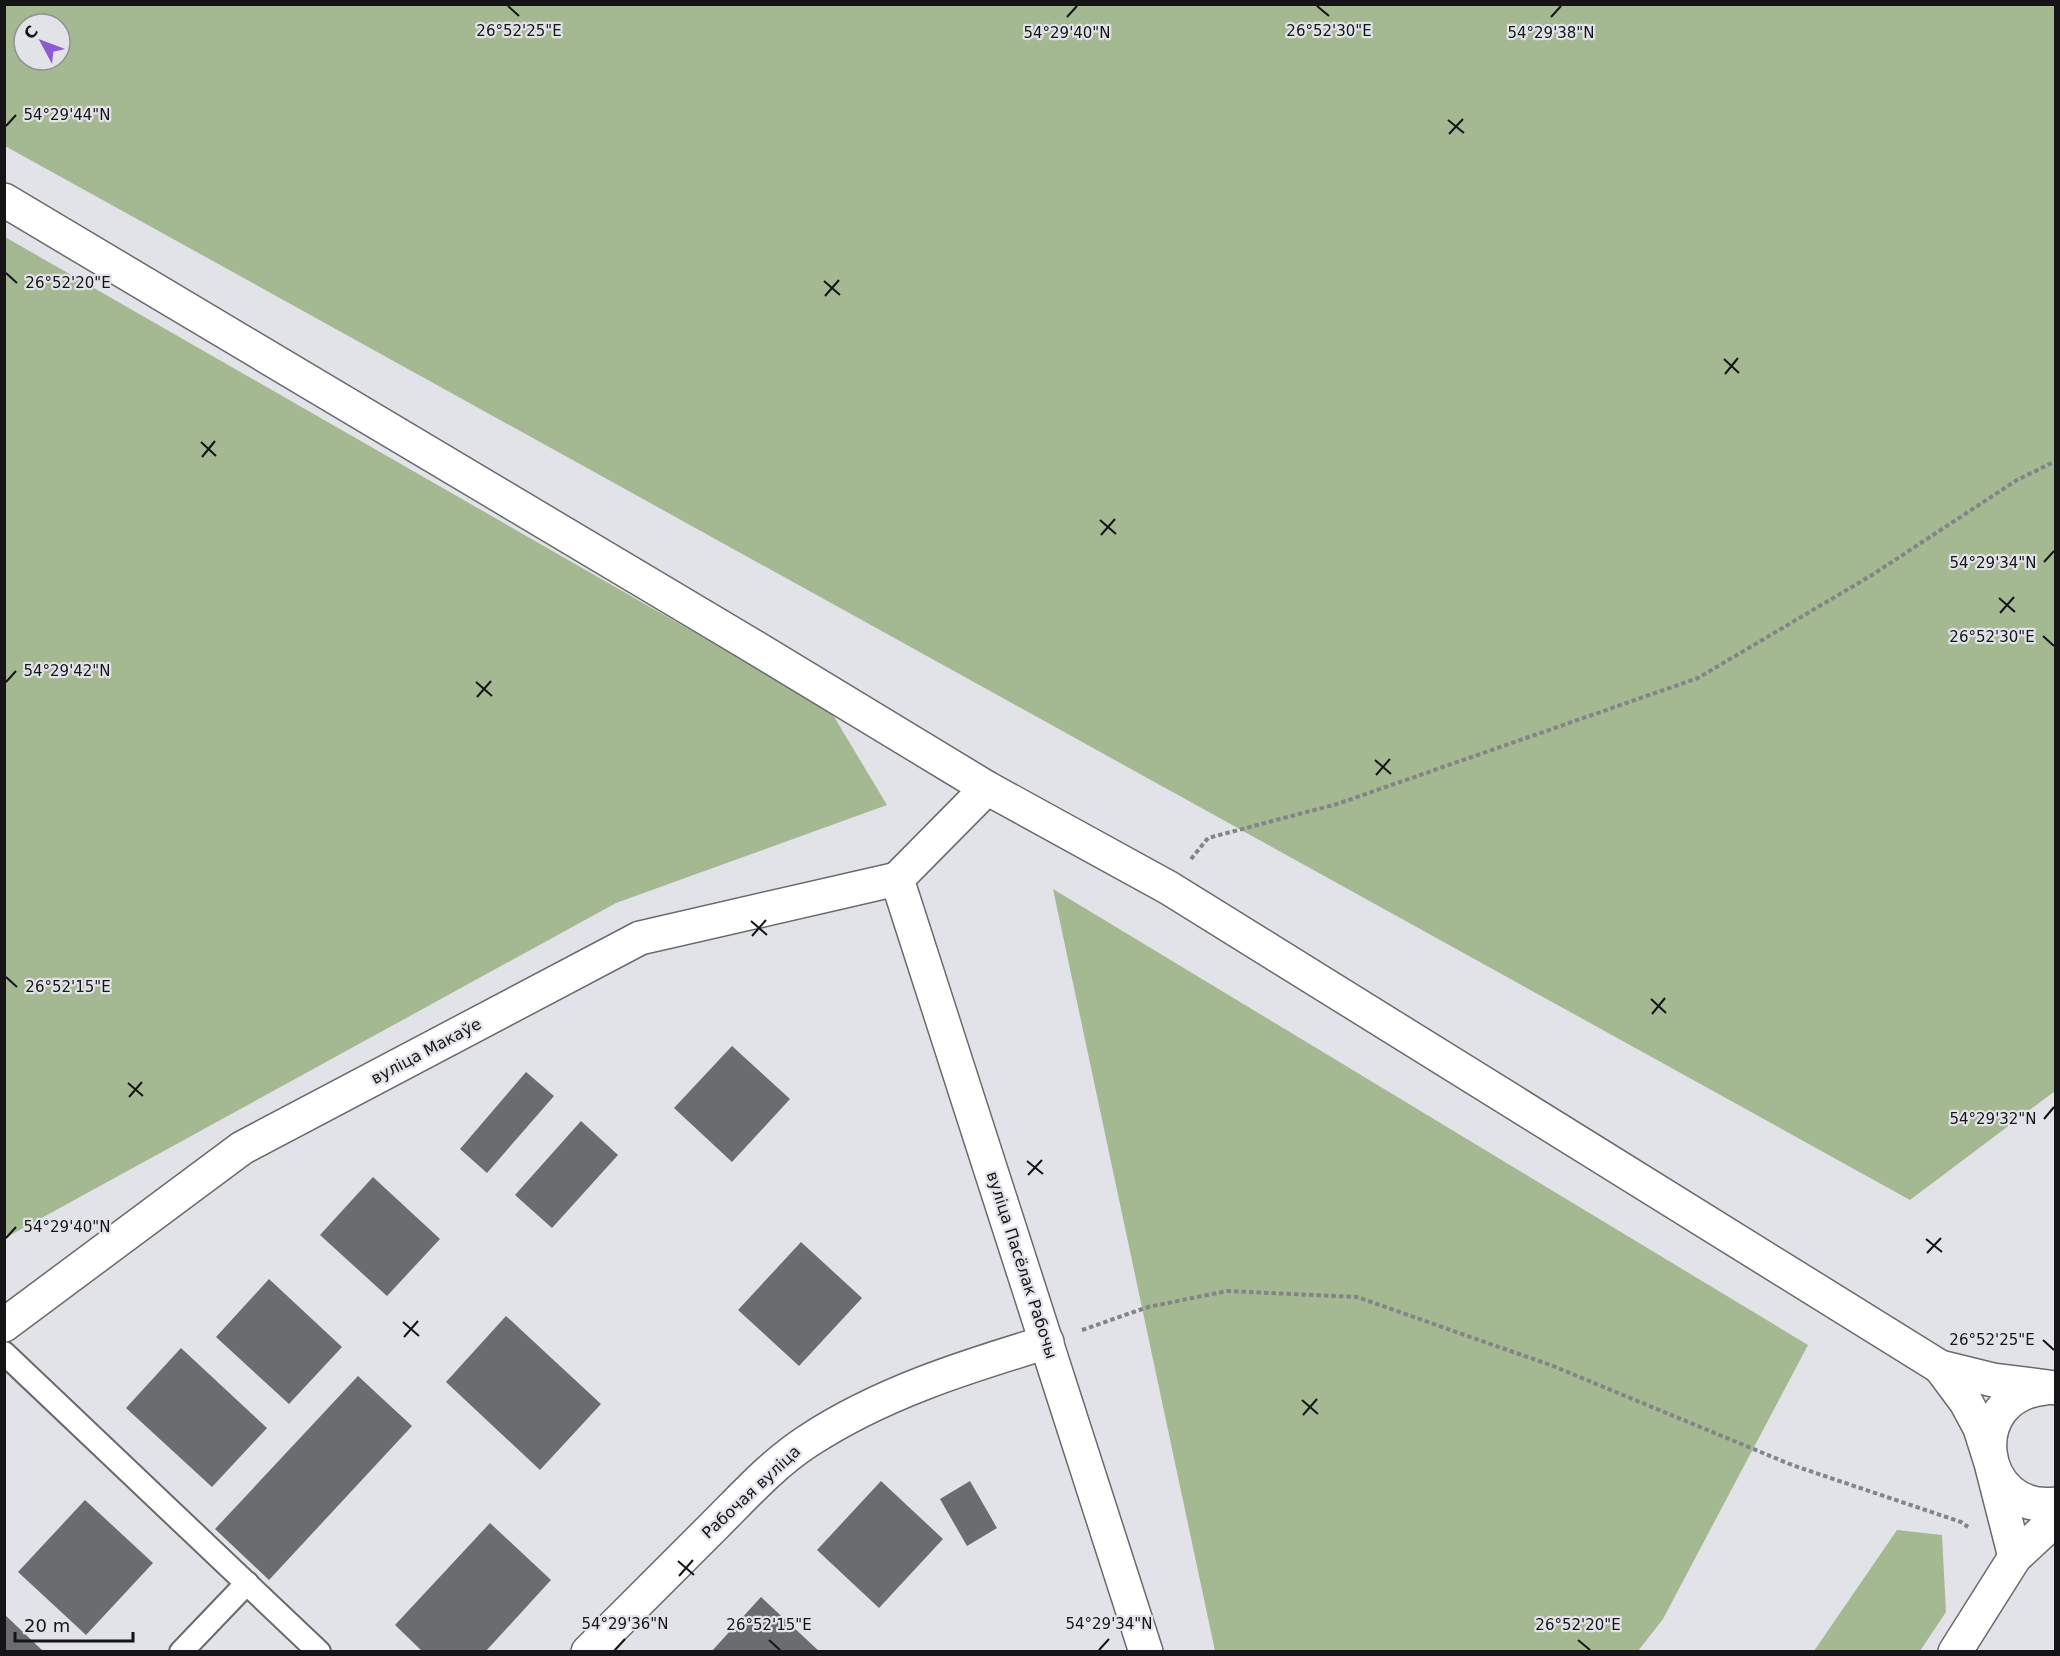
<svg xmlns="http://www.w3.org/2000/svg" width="2060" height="1656" font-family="'DejaVu Sans',sans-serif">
<rect width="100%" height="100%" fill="#e2e3e8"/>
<g fill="#a4b891" fill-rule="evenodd">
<path d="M 5,4 L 2055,5 L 2055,1091 L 1910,1200 L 5,146 ZM 24,24 L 60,24 L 60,60 L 24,60 Z"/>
<polygon points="5,237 830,710 887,805 616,903 5,1238"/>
<polygon points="1053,889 1808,1345 1663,1619 1638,1651 1215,1651"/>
<polygon points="1897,1530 1942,1535 1946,1612 1920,1651 1814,1651"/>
</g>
<g fill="#6b6c70">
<polygon points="732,1046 790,1099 732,1162 674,1108"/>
<polygon points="526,1072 554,1096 487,1173 460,1149"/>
<polygon points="581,1121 618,1155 552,1228 515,1195"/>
<polygon points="373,1177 440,1239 387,1296 320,1235"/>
<polygon points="801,1242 862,1298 799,1366 738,1310"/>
<polygon points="269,1279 342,1347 289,1404 216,1337"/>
<polygon points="506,1316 601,1404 540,1470 446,1382"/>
<polygon points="181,1348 267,1428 212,1487 126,1408"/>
<polygon points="358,1376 412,1426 269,1580 215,1529"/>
<polygon points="881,1481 943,1539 879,1608 817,1550"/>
<polygon points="970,1481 997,1528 967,1546 940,1499"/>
<polygon points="85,1500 153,1563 86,1635 18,1572"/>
<polygon points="490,1523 551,1580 485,1652 423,1652 395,1625"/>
<polygon points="761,1597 820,1652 711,1652"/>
<polygon points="4,1614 44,1652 4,1652"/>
</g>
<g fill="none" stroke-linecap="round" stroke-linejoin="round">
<defs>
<g id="service">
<polyline points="4,1353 319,1652"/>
<polyline points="181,1652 247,1583"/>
</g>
<g id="minor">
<polyline points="897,879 1146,1652"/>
<polyline points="897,879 987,788"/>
<polyline points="4,1325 242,1148 640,938 897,879"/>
<path d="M 588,1652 C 631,1609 674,1566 717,1523 C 746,1494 774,1463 808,1441 C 881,1393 965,1367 1047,1342"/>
</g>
<g id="secondary">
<polyline points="4,200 751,645 987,788 1169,888 1940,1367 1993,1380 2056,1388"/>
<polyline points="1940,1367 1966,1402 1980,1428 1991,1463 2015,1557"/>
<path d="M 2045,1388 C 1962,1396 1978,1514 2056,1504"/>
<polyline points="1955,1652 2015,1557 2056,1519"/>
</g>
</defs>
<use href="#service" stroke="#696a6e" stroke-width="26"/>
<use href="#minor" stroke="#696a6e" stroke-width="36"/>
<use href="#secondary" stroke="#696a6e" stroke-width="36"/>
<g stroke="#848488" stroke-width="4" stroke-dasharray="4.5 3" stroke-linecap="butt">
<polyline points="1191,859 1208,838 1337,804 1698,678 1872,575 2017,480 2056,461"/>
<polyline points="1082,1330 1148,1307 1227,1291 1357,1297 1553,1366 1792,1465 1961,1522 1968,1527"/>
</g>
<use href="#service" stroke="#fff" stroke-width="22"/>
<use href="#minor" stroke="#fff" stroke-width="33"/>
<use href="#secondary" stroke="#fff" stroke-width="33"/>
</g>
<path fill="none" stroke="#151517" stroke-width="2" d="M 508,6 L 519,16M 1317,6 L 1329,16M 1067,17 L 1077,6M 1551,17 L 1561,6M 1448,120 L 1464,133M 6,126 L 16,115M 1449,134 L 1463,119M 6,273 L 17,283M 824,281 L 840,295M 825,296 L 839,280M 1724,359 L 1739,373M 1725,374 L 1738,358M 201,442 L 216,456M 202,457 L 215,441M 1100,520 L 1116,534M 1101,535 L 1115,519M 2044,562 L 2054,551M 1999,598 L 2015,612M 2000,613 L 2014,597M 2043,636 L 2054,646M 6,682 L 16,671M 476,682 L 492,696M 477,697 L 491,681M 1375,760 L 1391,774M 1376,775 L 1390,759M 751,921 L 767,935M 752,936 L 766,920M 6,977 L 17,987M 1651,999 L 1666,1013M 1652,1014 L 1665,998M 128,1083 L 143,1096M 129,1097 L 142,1082M 2044,1119 L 2054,1107M 1027,1161 L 1043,1174M 1028,1175 L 1042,1160M 6,1238 L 16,1227M 1926,1239 L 1942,1252M 1927,1253 L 1941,1238M 403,1322 L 419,1336M 404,1337 L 418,1321M 2043,1340 L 2054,1350M 1302,1400 L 1318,1414M 1303,1415 L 1317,1399M 678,1561 L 694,1575M 679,1576 L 693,1560M 769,1640 L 780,1650M 1578,1640 L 1590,1650M 615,1650 L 625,1639M 1099,1650 L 1109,1639"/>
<g text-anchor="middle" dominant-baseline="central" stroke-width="4.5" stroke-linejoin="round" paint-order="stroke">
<g font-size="16" fill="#151517" stroke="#e2e3e8">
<text transform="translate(426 1051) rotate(-28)">вуліца Макаўе</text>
<text transform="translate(1022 1265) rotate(72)">вуліца Пасёлак Рабочы</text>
<text transform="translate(751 1492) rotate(-43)">Рабочая вуліца</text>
</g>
</g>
<g font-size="15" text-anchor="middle" fill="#151517" stroke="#e2e3e8" stroke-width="4.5" stroke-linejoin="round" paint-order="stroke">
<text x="519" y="36">26°52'25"E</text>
<text x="1329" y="36">26°52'30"E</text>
<text x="1067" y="38">54°29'40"N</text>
<text x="1551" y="38">54°29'38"N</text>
<text x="67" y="120">54°29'44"N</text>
<text x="68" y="288">26°52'20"E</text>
<text x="1993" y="568">54°29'34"N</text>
<text x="1992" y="642">26°52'30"E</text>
<text x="67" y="676">54°29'42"N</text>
<text x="68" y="992">26°52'15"E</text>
<text x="1993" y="1124">54°29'32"N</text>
<text x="67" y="1232">54°29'40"N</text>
<text x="1992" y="1345">26°52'25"E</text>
<text x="625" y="1629">54°29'36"N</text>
<text x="1109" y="1629">54°29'34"N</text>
<text x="769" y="1630">26°52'15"E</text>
<text x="1578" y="1630">26°52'20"E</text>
</g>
<rect width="2060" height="1656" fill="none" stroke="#151517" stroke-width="12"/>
<g transform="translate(42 42) rotate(311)"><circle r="28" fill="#e2e3e8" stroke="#909194" stroke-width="1.5"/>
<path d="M0-4.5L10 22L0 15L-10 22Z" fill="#8e59d1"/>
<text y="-9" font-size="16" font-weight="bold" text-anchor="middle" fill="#151517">С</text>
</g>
<path d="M15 1632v9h118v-9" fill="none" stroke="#151517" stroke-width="3"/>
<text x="24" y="1632" font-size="18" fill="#151517" stroke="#e2e3e8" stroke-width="4.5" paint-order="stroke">20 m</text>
</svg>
